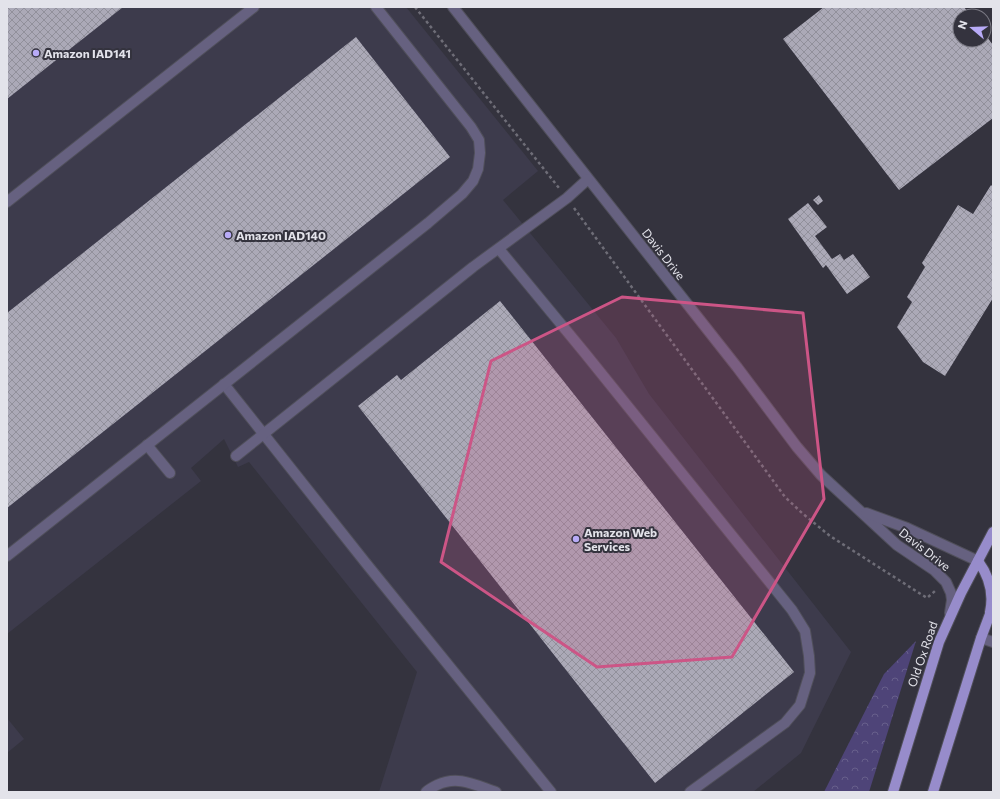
<svg xmlns="http://www.w3.org/2000/svg" width="1000" height="799" font-family="Commissioner,sans-serif">
<defs>
<pattern id="forest-crowns" width="20" height="18" patternUnits="userSpaceOnUse"><rect width="20" height="18" fill="#4e4478"/><path d="M2 6a3 3 0 1 1 6 0M12 15a3 3 0 1 1 6 0" fill="none" stroke="#675f8b"/></pattern>
<pattern id="building-cross-hatch" width="8" height="8" patternUnits="userSpaceOnUse"><rect width="8" height="8" fill="#aba9b7"/><path d="M0 0l8 8M0 8l8-8" fill="none" stroke="#91909b"/></pattern>
</defs>
<rect width="100%" height="100%" fill="#34333e"/>
<g fill="#3d3b4c">
<polygon points="7,7 406,7 538,171 503,200 616,338 649,394 851,652 801,753 753,792 379,792 417,672 249,462 238,467 224,439 191,468 201,481 7,634"/>
<polygon points="7,718 24,739 7,753"/>
</g>
<polygon fill="url(#forest-crowns)" points="916,641 869,792 824,792 884,674"/>
<g fill="url(#building-cross-hatch)">
<polygon points="7,7 123,7 7,99"/>
<polygon points="824,7 964,7 971,16 960,16 960,40 984,40 984,33 993,45 993,118 899,190 783,39"/>
<polygon points="356,37 450,157 7,508 7,313"/>
<polygon points="991,185 993,187 993,298 945,376 923,362 897,327 912,302 907,297 925,267 922,263 958,205 973,214"/>
<polygon points="819,195 823,201 818,205 813,200"/>
<polygon points="808,203 827,227 815,236 832,259 840,254 844,260 853,254 870,277 847,294 826,265 823,268 788,219"/>
<polygon points="500,301 794,672 655,783 358,406 397,375 401,380"/>
</g>
<g fill="none" stroke-linecap="round" stroke-linejoin="round">
<defs>
<g id="minor">
<polyline points="453,7 737,367 797,447 821,475 897,545 934,570 946,582 951,593 952,600 950,613"/>
<polyline points="7,202 254,7"/>
<polyline points="499,249 584,352 792,610 805,631 809,656 810,673 800,705 785,723 690,792"/>
<polyline points="224,384 365,562 551,792"/>
<polyline points="147,445 170,473"/>
<polyline points="236,456 473,267 567,198 588,179"/>
<polyline points="866,513 907,528 978,561"/>
<polyline points="7,556 428,223 462,194 473,181 478,169 480,153 479,140 471,127 376,7"/>
<polyline points="981,638 993,642"/>
<path d="M 426,792 C 429,789 433,787 437,785 C 458,775 475,785 496,792"/>
</g>
<g id="major">
<path d="M 978,561 C 989,576 994,594 990,612"/>
<polyline points="893,792 939,642 961,593 993,532"/>
<polyline points="933,792 981,638 993,606"/>
</g>
</defs>
<use href="#minor" stroke="#504f5a" stroke-width="12"/>
<use href="#major" stroke="#504f5a" stroke-width="12"/>
<g stroke="#6e6d77" stroke-width="2.5" stroke-dasharray="3 3" stroke-linecap="butt">
<polyline points="415,7 559,188"/>
<polyline points="574,208 785,497 802,513 830,536 927,598 935,591"/>
</g>
<use href="#minor" stroke="#666180" stroke-width="10"/>
<use href="#major" stroke="#978ccb" stroke-width="10"/>
</g>
<path fill="#cc5586" fill-opacity="0.2" stroke="#cc5586" stroke-width="3" stroke-linejoin="round" d="M 622,297 L 803,313 L 824,499 L 732,657 L 597,667 L 441,562 L 491,361 Z"/>
<g fill="#b8abf7" stroke="#34333e" stroke-width="1.5">
<circle cx="36" cy="53" r="4"/>
<circle cx="228" cy="235" r="4"/>
<circle cx="576" cy="539" r="4"/>
</g>
<g text-anchor="middle" dominant-baseline="central" stroke-width="4" stroke-linejoin="round" paint-order="stroke">
<g font-size="12" font-weight="bold" fill="#e3e3ea" stroke="#34333e" text-anchor="start">
<text x="44" y="53">Amazon IAD141</text>
<text x="236" y="235">Amazon IAD140</text>
<text x="584" y="532">Amazon Web<tspan x="584" dy="14">Services</tspan></text>
</g>
<g font-size="12" fill="#e3e3ea" stroke="#34333e">
<text transform="translate(664 254) rotate(52)">Davis Drive</text>
<text transform="translate(925 549) rotate(38)">Davis Drive</text>
<text transform="translate(922 654) rotate(-71)">Old Ox Road</text>
</g>
</g>
<rect width="1000" height="799" fill="none" stroke="#e3e3ea" stroke-width="16"/>
<g transform="translate(972 28) rotate(289)"><circle r="19" fill="#34333e" stroke="#7a7983"/>
<path d="M0-3L7 15L0 10L-7 15Z" fill="#b8abf7"/>
<text y="-6" font-size="11" font-weight="bold" text-anchor="middle" fill="#e3e3ea">N</text>
</g>
</svg>
